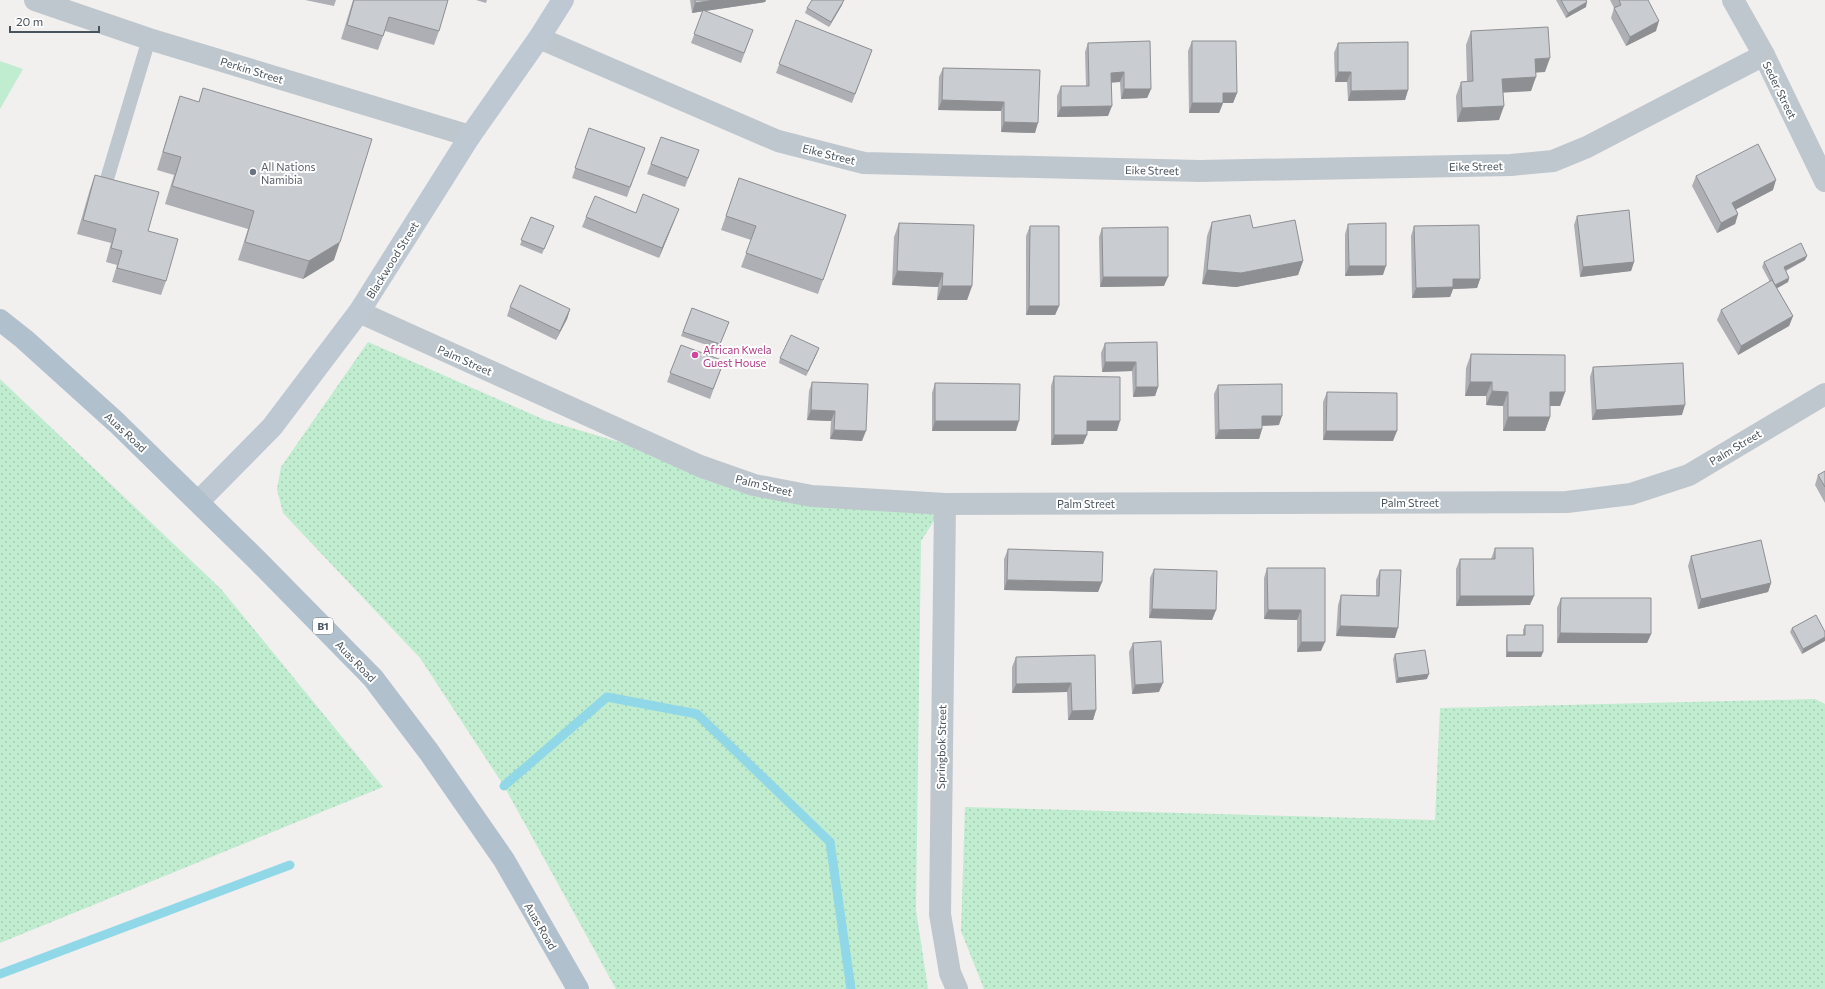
<svg xmlns="http://www.w3.org/2000/svg" width="1825" height="989" font-family="Commissioner,sans-serif">
<defs>
<pattern id="grass-dots" width="8" height="8" patternUnits="userSpaceOnUse"><rect width="8" height="8" fill="#c0eccf"/><path d="M2 2h.1M6 6h.1" fill="none" stroke="#a6ccb4" stroke-width="1.8" stroke-linecap="round"/></pattern>
</defs>
<rect width="100%" height="100%" fill="#f2efef"/>
<g fill="url(#grass-dots)">
<polygon points="368,342 545,420 700,466 754,485 945,504 921,541 916,910 928,989 616,989 504,786 420,658 283,513 277,489 281,467"/>
<polygon points="0,379 221,589 383,787 0,943"/>
<polygon points="1815,699 1825,704 1825,989 984,989 961,931 965,807 1435,820 1440,708"/>
</g>
<polygon fill="#c0eccf" points="0,61 23,69 0,109"/>
<g fill="none" stroke-linecap="round" stroke-linejoin="round">
<g stroke="#90d8e7" stroke-width="9">
<polyline points="504,786 607,697 697,714 830,842 851,989"/>
<polyline points="0,974 290,865"/>
</g>
<polyline stroke="#bec7cd" stroke-width="14" points="107,179 149,39"/>
<g stroke="#bec7cd" stroke-width="22">
<polyline points="35,0 149,39 470,136"/>
<polyline points="1733,0 1764,55 1825,181"/>
<polyline points="539,38 778,141 864,163 1200,171 1511,165 1553,161 1587,147 1764,55"/>
<polyline points="359,312 700,466 754,485 812,496 945,504 1567,502 1631,494 1689,475 1825,394"/>
<polyline points="945,504 940,914 950,973 957,989"/>
</g>
<polyline stroke="#bec8d2" stroke-width="22" points="199,501 272,427 359,312 470,136 539,38 563,0"/>
<polyline stroke="#b0c0cc" stroke-width="22" points="0,320 24,339 117,423 258,561 373,678 429,752 504,860 578,989"/>
</g>
<g fill="#adafb4">
<polygon points="305,0 336,0 334,6"/>
<polygon points="353,0 448,0 439,31 434,45 385,31 378,50 341,39"/>
<polygon points="476,0 487,0 486,3"/>
<polygon points="690,0 766,0 765,2 704,11 753,30 741,63 691,43 703,11 692,13"/>
<polygon points="1556,0 1586,0 1586,7 1566,18"/>
<polygon points="1610,0 1648,0 1656,31 1626,46 1611,18 1614,8"/>
<polygon points="842,5 829,27 805,13 807,8"/>
<polygon points="796,20 872,50 852,103 776,73"/>
<polygon points="1471,31 1545,72 1536,72 1531,91 1503,92 1499,120 1457,122 1456,96 1461,82 1467,81 1466,45"/>
<polygon points="1192,41 1237,93 1233,103 1223,103 1219,113 1189,113 1188,51"/>
<polygon points="1088,43 1151,89 1147,98 1121,99 1120,82 1111,82 1108,116 1057,117 1057,96 1061,86 1086,86 1085,52"/>
<polygon points="1338,43 1408,90 1405,100 1348,101 1347,82 1335,82 1334,53"/>
<polygon points="943,68 1040,70 1035,133 1001,132 1001,111 938,110 939,77"/>
<polygon points="203,88 334,260 303,279 238,260 248,229 165,204 174,175 157,170 174,114 180,96 199,102"/>
<polygon points="589,128 645,148 627,197 572,178"/>
<polygon points="661,137 699,150 685,187 647,174"/>
<polygon points="95,175 148,231 166,281 161,295 112,282 117,265 106,262 111,243 77,234 90,189"/>
<polygon points="1696,176 1773,190 1736,209 1738,214 1735,224 1717,233 1692,186"/>
<polygon points="739,178 846,215 818,294 741,267 751,240 721,230"/>
<polygon points="636,213 675,219 659,258 582,227 586,217"/>
<polygon points="1577,216 1634,262 1631,271 1580,277 1574,225"/>
<polygon points="531,217 554,226 542,254 520,245"/>
<polygon points="1212,222 1253,228 1303,261 1298,275 1236,287 1202,284 1207,236"/>
<polygon points="899,223 972,286 967,300 937,300 938,287 892,285 894,237"/>
<polygon points="1348,224 1383,275 1345,276 1345,234"/>
<polygon points="1030,226 1059,306 1055,315 1026,315 1026,236"/>
<polygon points="1414,226 1480,279 1477,288 1453,289 1450,297 1412,298 1411,236"/>
<polygon points="1102,228 1164,286 1100,287 1099,237"/>
<polygon points="1805,260 1786,271 1789,278 1788,282 1777,288 1793,316 1789,326 1738,355 1717,320 1721,310 1770,282 1762,267 1764,262"/>
<polygon points="510,307 570,309 567,319 556,340 507,316"/>
<polygon points="692,308 729,322 718,349 681,336"/>
<polygon points="1157,342 1158,387 1155,396 1133,397 1132,371 1102,372 1101,353 1105,343"/>
<polygon points="681,345 724,361 710,399 667,382"/>
<polygon points="817,353 806,376 779,363 780,358"/>
<polygon points="1471,354 1565,392 1560,406 1550,406 1550,417 1545,431 1503,431 1503,406 1486,405 1486,396 1465,396 1466,368"/>
<polygon points="1593,367 1682,415 1592,420 1590,377"/>
<polygon points="1054,376 1117,431 1087,431 1083,444 1051,445 1051,386"/>
<polygon points="812,382 862,441 830,439 831,421 807,420 809,391"/>
<polygon points="935,383 1016,431 932,431 932,393"/>
<polygon points="1218,385 1279,425 1262,426 1262,429 1259,439 1215,439 1214,394"/>
<polygon points="1327,392 1393,441 1323,440 1323,402"/>
<polygon points="1825,471 1825,503 1815,485 1818,475"/>
<polygon points="1495,548 1530,605 1456,606 1456,569 1460,559 1491,559"/>
<polygon points="1008,549 1102,582 1098,592 1004,590 1004,559"/>
<polygon points="1691,556 1771,583 1768,592 1698,609 1688,566"/>
<polygon points="1267,568 1325,568 1321,651 1297,652 1297,620 1264,619 1264,578"/>
<polygon points="1154,569 1216,610 1212,620 1149,618 1150,578"/>
<polygon points="1380,570 1395,638 1336,636 1338,605 1341,595 1376,596 1376,580"/>
<polygon points="1561,598 1651,634 1647,643 1557,643 1557,608"/>
<polygon points="1816,615 1802,654 1790,632 1792,628"/>
<polygon points="1525,625 1543,652 1541,657 1506,657 1506,640 1507,635 1523,635 1523,630"/>
<polygon points="1133,643 1159,692 1132,694 1129,652"/>
<polygon points="1395,654 1427,679 1396,683 1393,659"/>
<polygon points="1095,655 1096,710 1093,720 1068,720 1067,692 1012,693 1012,667 1016,657"/>
</g>
<g fill="#8d8f92">
<polygon points="715,0 766,0 765,2 692,13 695,3"/>
<polygon points="844,0 842,5 829,27 831,22"/>
<polygon points="1587,2 1586,7 1566,18 1568,13"/>
<polygon points="1659,21 1656,31 1626,46 1630,37"/>
<polygon points="1550,58 1545,72 1530,73 1535,59"/>
<polygon points="1124,72 1120,82 1108,83 1111,73"/>
<polygon points="1338,72 1351,72 1347,82 1335,82"/>
<polygon points="1536,77 1531,91 1497,93 1502,79"/>
<polygon points="1124,89 1151,89 1147,98 1121,99"/>
<polygon points="1408,90 1405,100 1348,101 1351,91"/>
<polygon points="1223,93 1237,93 1233,103 1223,103 1219,113 1189,113 1192,103"/>
<polygon points="942,100 1004,102 1001,111 938,110"/>
<polygon points="1112,106 1108,116 1057,117 1061,107"/>
<polygon points="1504,106 1499,120 1457,122 1462,108"/>
<polygon points="1004,122 1038,123 1035,133 1001,132"/>
<polygon points="1776,180 1773,190 1729,213 1732,203"/>
<polygon points="679,209 675,219 659,258 662,248"/>
<polygon points="1738,214 1735,224 1717,233 1721,223"/>
<polygon points="340,242 334,260 303,279 309,261"/>
<polygon points="1807,256 1805,260 1782,272 1784,267"/>
<polygon points="1303,261 1298,275 1236,287 1202,284 1207,270"/>
<polygon points="1634,262 1631,271 1580,277 1583,267"/>
<polygon points="1349,266 1386,266 1383,275 1345,276"/>
<polygon points="897,271 943,273 938,287 892,285"/>
<polygon points="1103,277 1168,277 1164,286 1100,287"/>
<polygon points="1789,278 1788,282 1774,290 1775,285"/>
<polygon points="1453,279 1480,279 1477,288 1453,289 1450,297 1412,298 1416,288"/>
<polygon points="942,286 972,286 967,300 937,300"/>
<polygon points="1029,306 1059,306 1055,315 1026,315"/>
<polygon points="570,309 567,319 556,340 560,331"/>
<polygon points="1793,316 1789,326 1738,355 1741,346"/>
<polygon points="819,348 817,353 806,376 808,371"/>
<polygon points="1105,362 1136,362 1132,371 1102,372"/>
<polygon points="1470,382 1492,382 1486,396 1465,396"/>
<polygon points="1136,387 1158,387 1155,396 1133,397"/>
<polygon points="1492,391 1508,392 1503,406 1486,405"/>
<polygon points="1550,392 1565,392 1560,406 1545,406"/>
<polygon points="1685,405 1682,415 1592,420 1596,410"/>
<polygon points="811,410 835,411 831,421 807,420"/>
<polygon points="1262,416 1282,416 1279,425 1259,426"/>
<polygon points="1508,417 1550,417 1545,431 1503,431"/>
<polygon points="935,421 1019,421 1016,431 932,431"/>
<polygon points="1087,421 1120,421 1117,431 1083,431"/>
<polygon points="1262,429 1259,439 1215,439 1219,430"/>
<polygon points="834,430 866,431 862,441 830,439"/>
<polygon points="1326,431 1397,431 1393,441 1323,440"/>
<polygon points="1054,435 1087,435 1083,444 1051,445"/>
<polygon points="1007,580 1102,582 1098,592 1004,590"/>
<polygon points="1771,583 1768,592 1698,609 1701,599"/>
<polygon points="1460,596 1534,596 1530,605 1456,606"/>
<polygon points="1152,609 1216,610 1212,620 1149,618"/>
<polygon points="1268,610 1301,610 1297,620 1264,619"/>
<polygon points="1340,626 1398,628 1395,638 1336,636"/>
<polygon points="1560,633 1651,634 1647,643 1557,643"/>
<polygon points="1825,637 1825,641 1802,654 1803,649"/>
<polygon points="1301,642 1325,642 1321,651 1297,652"/>
<polygon points="1507,652 1543,652 1541,657 1506,657"/>
<polygon points="1429,674 1427,679 1396,683 1398,678"/>
<polygon points="1071,683 1067,692 1012,693 1016,684"/>
<polygon points="1163,683 1159,692 1132,694 1135,685"/>
<polygon points="1096,710 1093,720 1068,720 1072,711"/>
</g>
<g fill="#c9ccd1" stroke="#8d8f92">
<polygon points="354,0 448,0 439,31 389,17 383,36 347,25"/>
<polygon points="695,0 715,0 695,3"/>
<polygon points="812,0 844,0 831,22 807,8"/>
<polygon points="1561,0 1586,0 1587,2 1568,13"/>
<polygon points="1619,0 1648,0 1659,21 1630,37 1614,8 1621,5"/>
<polygon points="703,10 753,30 744,53 694,34"/>
<polygon points="796,20 872,50 855,94 779,64"/>
<polygon points="1548,27 1550,58 1535,59 1536,77 1502,79 1504,106 1462,108 1461,82 1473,81 1471,31"/>
<polygon points="1150,41 1151,89 1124,89 1124,72 1111,73 1112,106 1061,107 1061,86 1089,86 1088,43"/>
<polygon points="1192,41 1236,41 1237,93 1223,93 1223,103 1192,103"/>
<polygon points="1408,42 1408,90 1351,91 1351,72 1338,72 1338,43"/>
<polygon points="943,68 1040,70 1038,123 1004,122 1004,102 942,100"/>
<polygon points="203,88 372,139 340,242 309,261 245,242 254,211 172,186 181,157 163,152 180,96 199,102"/>
<polygon points="589,128 645,148 630,187 575,168"/>
<polygon points="661,137 699,150 688,178 651,164"/>
<polygon points="1758,144 1776,180 1732,203 1738,214 1721,223 1696,176"/>
<polygon points="95,175 159,192 148,231 178,239 166,281 117,268 122,251 111,248 116,229 83,220"/>
<polygon points="739,178 846,215 823,280 746,253 756,226 726,216"/>
<polygon points="643,194 679,209 662,248 586,217 595,196 636,213"/>
<polygon points="1629,210 1634,262 1583,267 1577,216"/>
<polygon points="1250,215 1253,228 1295,220 1303,261 1241,273 1207,270 1212,222"/>
<polygon points="531,217 554,226 544,249 521,240"/>
<polygon points="899,223 974,225 972,286 942,286 943,273 897,271"/>
<polygon points="1386,223 1386,266 1349,266 1348,224"/>
<polygon points="1479,225 1480,279 1453,279 1453,287 1416,288 1414,226"/>
<polygon points="1030,226 1059,226 1059,306 1029,306"/>
<polygon points="1168,227 1168,277 1103,277 1102,228"/>
<polygon points="1801,243 1807,256 1784,267 1789,278 1775,285 1764,262"/>
<polygon points="1772,280 1793,316 1741,346 1721,310"/>
<polygon points="520,285 570,309 560,331 510,307"/>
<polygon points="692,308 729,322 720,344 683,332"/>
<polygon points="791,335 819,348 808,371 780,358"/>
<polygon points="1157,342 1158,387 1136,387 1136,362 1105,362 1105,343"/>
<polygon points="681,345 724,361 713,389 670,373"/>
<polygon points="1471,354 1565,355 1565,392 1550,392 1550,417 1508,417 1508,392 1492,391 1492,382 1470,382"/>
<polygon points="1683,363 1685,405 1596,410 1593,367"/>
<polygon points="1054,376 1120,377 1120,421 1087,421 1087,435 1054,435"/>
<polygon points="812,382 868,384 866,431 834,430 835,411 811,410"/>
<polygon points="935,383 1020,384 1019,421 935,421"/>
<polygon points="1282,384 1282,416 1262,416 1262,429 1219,430 1218,385"/>
<polygon points="1327,392 1397,393 1397,431 1326,431"/>
<polygon points="1825,471 1825,487 1818,475"/>
<polygon points="1761,540 1771,583 1701,599 1691,556"/>
<polygon points="1495,548 1533,548 1534,596 1460,596 1460,559 1495,559"/>
<polygon points="1008,549 1103,552 1102,582 1007,580"/>
<polygon points="1267,568 1325,568 1325,642 1301,642 1301,610 1268,610"/>
<polygon points="1154,569 1217,571 1216,610 1152,609"/>
<polygon points="1380,570 1401,570 1398,628 1340,626 1341,595 1379,596"/>
<polygon points="1561,598 1651,598 1651,634 1560,633"/>
<polygon points="1816,615 1825,632 1825,637 1803,649 1792,628"/>
<polygon points="1525,625 1543,625 1543,652 1507,652 1507,635 1525,635"/>
<polygon points="1161,641 1163,683 1135,685 1133,643"/>
<polygon points="1425,650 1429,674 1398,678 1395,654"/>
<polygon points="1095,655 1096,710 1072,711 1071,683 1016,684 1016,657"/>
</g>
<circle fill="#6b7280" stroke="#fff" stroke-width="1.5" cx="253" cy="172" r="4"/>
<circle fill="#d1479c" stroke="#fff" stroke-width="1.5" cx="695" cy="355" r="4"/>
<g text-anchor="middle" dominant-baseline="central" stroke-width="4" stroke-linejoin="round" paint-order="stroke">
<rect fill="#fff" stroke="#7f878d" stroke-width="1" x="313" y="618" width="20" height="16" rx="3"/>
<g font-size="10" font-weight="bold" fill="#48535c">
<text x="323" y="626">B1</text>
</g>
<g font-size="11" fill="#48535c" stroke="#fff">
<text transform="translate(252 70) rotate(17)">Perkin Street</text>
<text transform="translate(1780 90) rotate(64)">Seder Street</text>
<text transform="translate(829 154) rotate(14)">Eike Street</text>
<text transform="translate(1476 166) rotate(-1)">Eike Street</text>
<text transform="translate(1152 170) rotate(1)">Eike Street</text>
<text transform="translate(392 260) rotate(-58)">Blackwood Street</text>
<text transform="translate(465 360) rotate(24)">Palm Street</text>
<text transform="translate(126 432) rotate(43)">Auas Road</text>
<text transform="translate(1735 447) rotate(-31)">Palm Street</text>
<text transform="translate(764 485) rotate(14)">Palm Street</text>
<text x="1410" y="502">Palm Street</text>
<text x="1086" y="503">Palm Street</text>
<text transform="translate(356 661) rotate(46)">Auas Road</text>
<text transform="translate(941 747) rotate(-89)">Springbok Street</text>
<text transform="translate(541 926) rotate(60)">Auas Road</text>
</g>
<g font-size="11" fill="#5b616d" stroke="#fff" text-anchor="start">
<text x="261" y="166">All Nations<tspan x="261" dy="13">Namibia</tspan></text>
</g>
<g font-size="11" fill="#b23c85" stroke="#fff" text-anchor="start">
<text x="703" y="349">African Kwela<tspan x="703" dy="13">Guest House</tspan></text>
</g>
</g>
<path d="M10 26v6h89v-6" fill="none" stroke="#48535c" stroke-width="2"/>
<text x="16" y="26" font-size="12" fill="#48535c" stroke="#ffffff" stroke-width="3" paint-order="stroke">20 m</text>
</svg>
